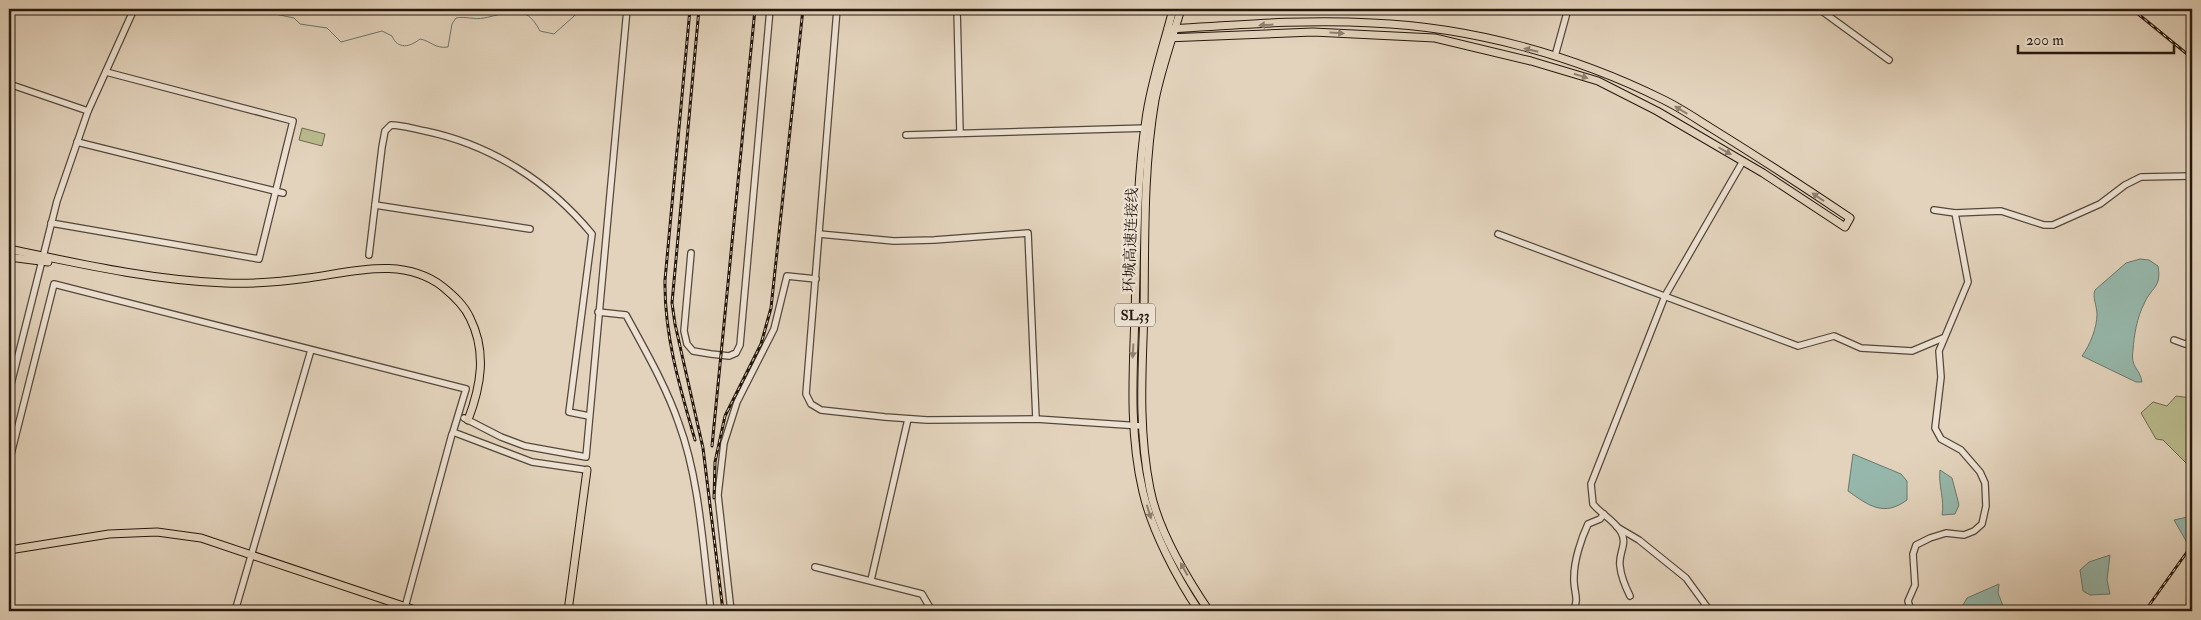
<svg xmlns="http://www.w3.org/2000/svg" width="2201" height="620" font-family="'IM FELL Double Pica','Noto Serif SC',serif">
<rect width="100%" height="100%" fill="#e3d3bc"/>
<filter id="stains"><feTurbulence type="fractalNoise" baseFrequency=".004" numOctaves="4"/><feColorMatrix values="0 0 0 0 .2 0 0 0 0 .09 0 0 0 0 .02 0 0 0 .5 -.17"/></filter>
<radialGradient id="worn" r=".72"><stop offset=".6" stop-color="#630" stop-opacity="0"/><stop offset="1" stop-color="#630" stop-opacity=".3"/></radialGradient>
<g fill="#b9bb8d" stroke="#6f6a4e">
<polygon points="302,128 325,134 322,146 299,140"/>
<polygon points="2176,396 2192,398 2192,469 2163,440 2156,439 2141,413 2153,402 2167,406"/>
</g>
<g fill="#96b8ac" stroke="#69786d">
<path d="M 2140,259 L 2149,260 L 2158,266 C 2162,288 2151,287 2144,304 C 2137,317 2134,336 2133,350 C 2130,368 2140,368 2142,382 L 2136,382 L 2082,356 C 2090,345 2097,328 2097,314 C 2097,306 2092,297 2095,290 L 2126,263 Z"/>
<path d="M 1853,454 L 1901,474 L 1907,481 L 1907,500 C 1884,517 1869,506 1848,491 Z"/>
<path d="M 1940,470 L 1952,478 L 1959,505 L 1955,514 L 1942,515 C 1945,500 1938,485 1940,470 Z"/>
<polygon points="2192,516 2192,545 2189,546 2174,520"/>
<polygon points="2110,555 2107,580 2110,594 2090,595 2083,591 2080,570 2089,562"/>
<polygon points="1999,584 1998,593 2005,611 1966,611 1963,605 1967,598"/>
</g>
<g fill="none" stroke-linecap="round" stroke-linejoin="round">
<path stroke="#69786d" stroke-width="1" d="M 271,9 L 275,14 L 294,18 L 300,24 L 327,28 L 341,42 L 382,31 L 392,36 C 398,50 410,47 420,39 C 431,41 435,49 448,47 L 452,24 L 456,18 C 465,16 474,20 484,18 C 510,13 525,2 540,31 L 554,34 L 582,9"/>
<defs>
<g id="minor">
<polyline points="837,9 806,394 811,404 821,410 885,417 927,420 1036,419 1141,426"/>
<polyline points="957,9 960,133"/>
<polyline points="1819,9 1889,60"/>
<polyline points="1555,56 1568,9"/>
<polyline points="9,84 88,111"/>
<polyline points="906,135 1148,128"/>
<polyline points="77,142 283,193"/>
<polyline points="375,205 530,229"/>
<polyline points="1934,210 1955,213 2001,211 2044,225 2053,225 2100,204 2125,185 2141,177 2192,176"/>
<polyline points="51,223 259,259 293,121 106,72"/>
<polyline points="819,234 894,241 934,240 1028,233 1036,419"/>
<polyline points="1498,234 1798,346 1834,336 1861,348 1912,351 1943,338"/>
<polyline points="691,253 684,331 687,344 693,351 711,354 729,356 736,353 740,345 770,9"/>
<path d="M 369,255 L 382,147 L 385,131 L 391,125 C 402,125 414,129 425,131 C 492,145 549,182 592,234 L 569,412 L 589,416"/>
<path d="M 598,312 L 626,315 C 645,350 666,386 679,424 C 700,481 703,551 711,611"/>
<polyline points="2174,340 2185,344 2192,341"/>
<polyline points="11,384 57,201 88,111 134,9"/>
<polyline points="464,418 501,437 525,446 586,457 627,9"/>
<polyline points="9,462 54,284 466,389 453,432 532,462 587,470"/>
<polyline points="1617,527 1639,540 1686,578 1710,611"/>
<polyline points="815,567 922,594 932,611"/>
<polyline points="871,580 908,419"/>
<path d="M 1630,596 C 1625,586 1621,577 1620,566 C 1618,553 1628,544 1621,532 C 1614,520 1601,514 1593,504 L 1591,484 L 1665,296 L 1743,161"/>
<polyline points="235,611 311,350"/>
<polyline points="404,611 452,434"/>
<polyline points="731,611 718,495 724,443 737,402 774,329 787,276 816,279"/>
<path d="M 1573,611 C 1580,599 1573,591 1574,577 C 1574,561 1581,539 1588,524 L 1600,519 L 1604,514"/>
<polyline points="1911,611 1908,601 1915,585 1913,554 1916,545 1930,538 1946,533 1964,535 1974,531 1982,524 1986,506 1985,483 1980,472 1961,450 1941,439 1935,428 1941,377 1939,351 1968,282 1955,213"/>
</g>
<g id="major">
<path d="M 1173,9 C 1164,45 1151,82 1146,119 C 1136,184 1137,250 1135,315 C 1133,374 1129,433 1143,492 C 1152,531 1177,578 1199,611"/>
<path d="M 1181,9 C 1172,39 1161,70 1155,100 C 1143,170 1145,241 1144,312 C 1142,372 1138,429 1150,489 C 1158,530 1186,577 1209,611"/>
<path d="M 1166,38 L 1313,32 L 1435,38 L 1531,61 L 1598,81 L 1657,111 L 1763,173 L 1845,227 L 1850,218 C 1804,187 1758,157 1711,128 C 1695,118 1679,107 1662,99 C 1573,55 1471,27 1372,23 C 1304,19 1235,25 1168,29"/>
<path d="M 9,249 C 81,264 151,280 225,283 C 253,284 280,282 308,278 C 353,272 403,256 443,287 C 454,296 464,305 470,318 C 487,352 481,386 468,420"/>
<polyline points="9,257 48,262"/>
<polyline points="9,550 109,534 157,532 201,538 418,611"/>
<polyline points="568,611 587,470"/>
</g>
</defs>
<use href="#minor" stroke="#54473a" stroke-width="8"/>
<use href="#major" stroke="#25180e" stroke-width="9"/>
<use href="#minor" stroke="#ede2d3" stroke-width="5.5"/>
<use href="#major" stroke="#e3d3bc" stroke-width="7"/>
<defs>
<g id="rail">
<path d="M 690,9 L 665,280 C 664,335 680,388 695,440"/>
<polyline points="699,9 672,303 675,324 703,448 723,611"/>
<polyline points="2132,9 2192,58"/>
<polyline points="712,446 755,9"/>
<polyline points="714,498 715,462 725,416 761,344 771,308 803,9"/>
<polyline points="2145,611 2192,545"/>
</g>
</defs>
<use href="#rail" stroke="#25180e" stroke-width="3"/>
<use href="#rail" stroke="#ede2d3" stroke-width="1" stroke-dasharray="4" stroke-linecap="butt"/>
</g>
<defs><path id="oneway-solid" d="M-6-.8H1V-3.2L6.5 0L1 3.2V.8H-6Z" transform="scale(1.25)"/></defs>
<g fill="#8e7f6e">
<use href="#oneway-solid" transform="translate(1266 25) rotate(177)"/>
<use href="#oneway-solid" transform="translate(1337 33) rotate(3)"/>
<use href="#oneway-solid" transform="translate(1531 50) rotate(-167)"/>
<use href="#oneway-solid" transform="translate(1581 76) rotate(17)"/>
<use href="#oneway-solid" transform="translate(1681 110) rotate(-149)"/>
<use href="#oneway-solid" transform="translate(1725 151) rotate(30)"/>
<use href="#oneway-solid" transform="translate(1818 197) rotate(-146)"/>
<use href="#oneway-solid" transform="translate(1133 351) rotate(93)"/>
<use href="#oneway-solid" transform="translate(1149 512) rotate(73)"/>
<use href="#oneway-solid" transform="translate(1184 569) rotate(-119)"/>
</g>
<g text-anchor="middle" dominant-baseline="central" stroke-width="4.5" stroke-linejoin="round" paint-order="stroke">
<rect fill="#ede2d3" stroke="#615549" stroke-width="1" x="1115" y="303.5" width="40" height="23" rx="4"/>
<g font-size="14" font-weight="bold" fill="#25180e">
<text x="1135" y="315">SL33</text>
</g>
<g font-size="15" fill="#25180e" stroke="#ede2d3">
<text transform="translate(1131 240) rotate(-88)">环城高速连接线</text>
</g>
</g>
<rect width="2201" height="620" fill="none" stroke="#e3d3bc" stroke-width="30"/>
<rect x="10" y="10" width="2181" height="600" fill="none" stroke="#25180e" stroke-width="2.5"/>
<rect x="15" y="15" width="2171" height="590" fill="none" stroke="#25180e"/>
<path d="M2018 45v8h156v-8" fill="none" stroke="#25180e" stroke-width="2.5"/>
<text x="2026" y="45" font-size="15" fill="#25180e" stroke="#ede2d3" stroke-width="4" paint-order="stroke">200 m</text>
<rect width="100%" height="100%" filter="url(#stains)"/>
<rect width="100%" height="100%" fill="url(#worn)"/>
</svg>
